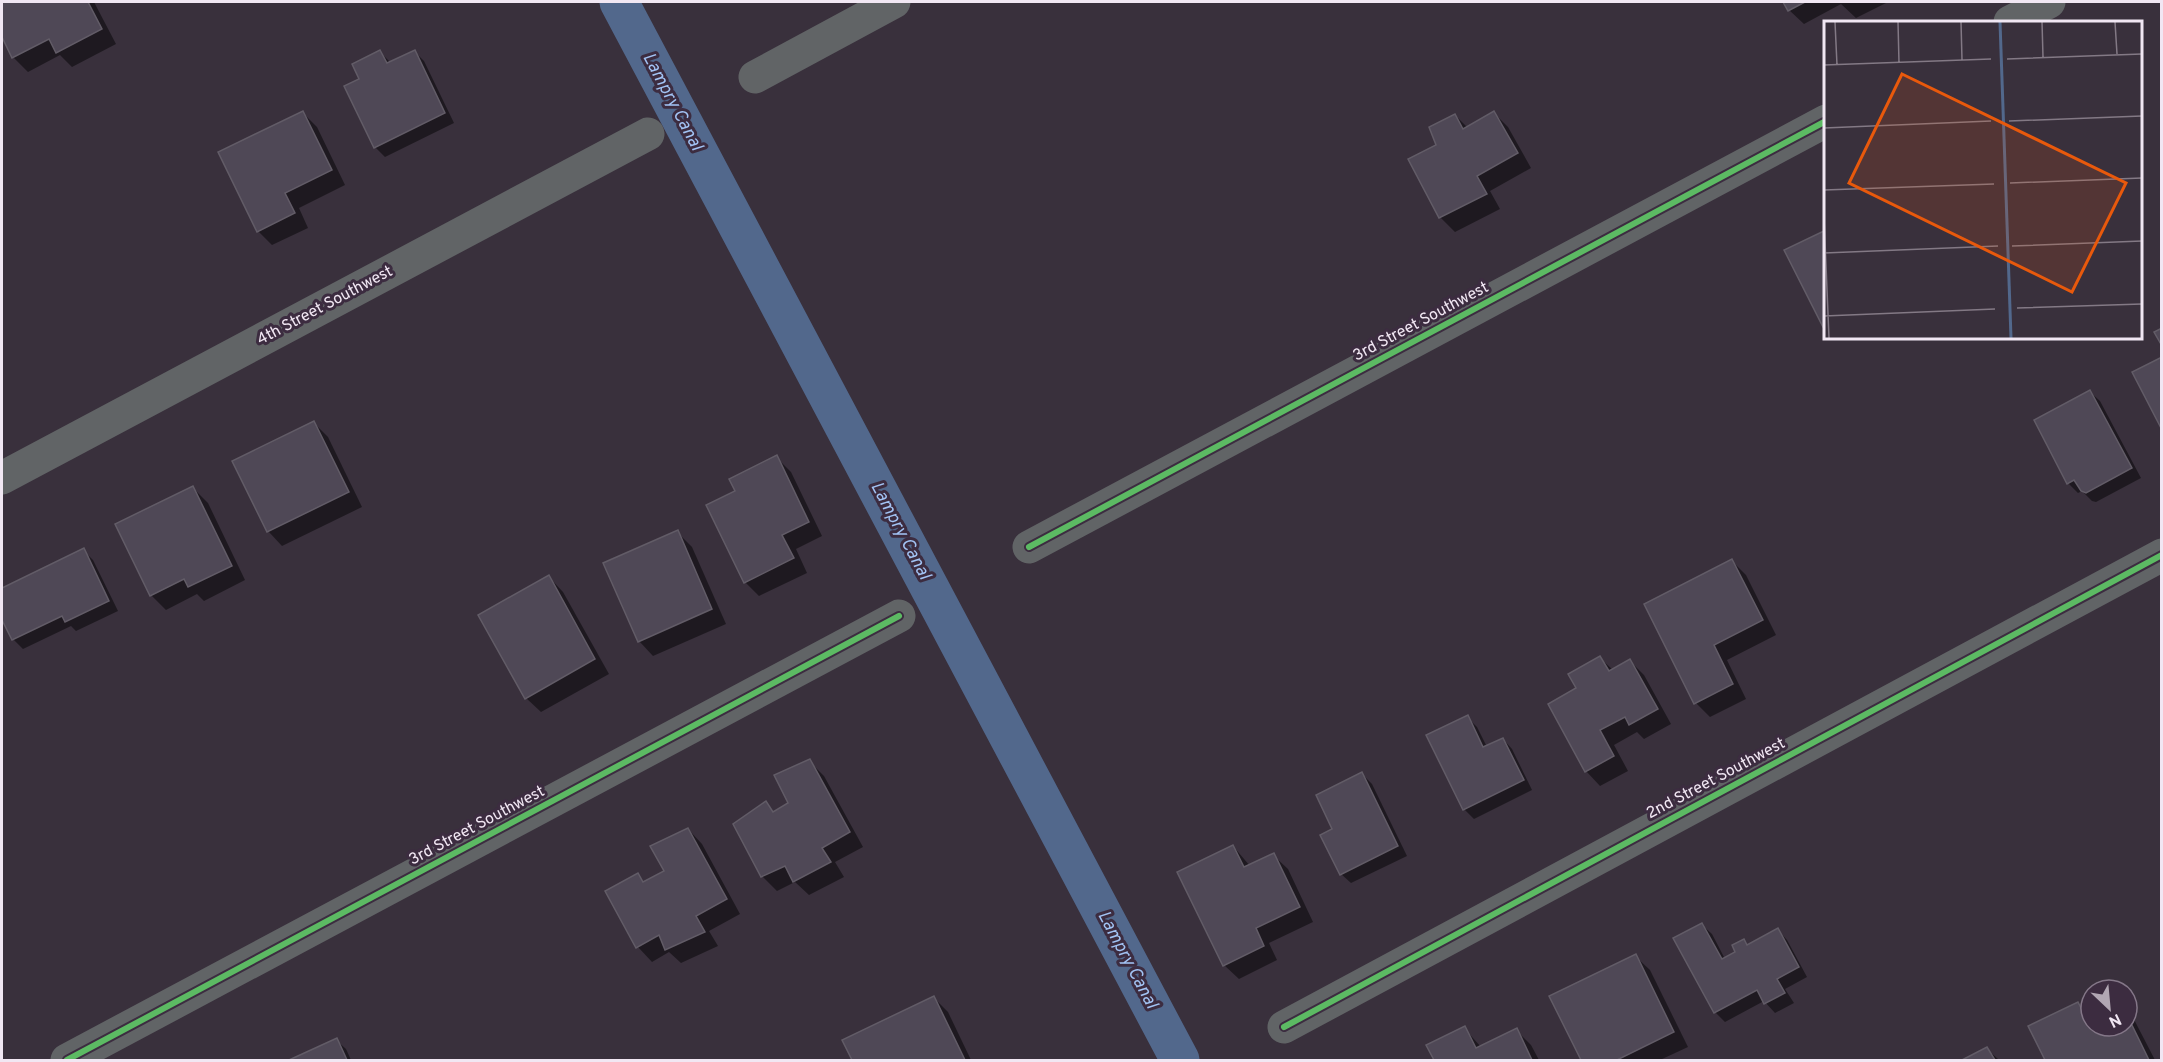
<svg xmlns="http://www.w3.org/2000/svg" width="2163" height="1062" font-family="Overpass,sans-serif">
<rect width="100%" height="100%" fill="#39303c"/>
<g fill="#0007">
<polygon points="2,2 94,2 116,44 72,67 60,55 28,72 13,57 2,34"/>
<polygon points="1785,2 1888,2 1856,18 1841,4 1804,24 1789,10"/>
<polygon points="414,51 424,61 454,123 385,157 375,147 361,79 380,52 391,63"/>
<polygon points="303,113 317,127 345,185 299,208 308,228 272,245 258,231"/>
<polygon points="1494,113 1508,127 1531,168 1490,191 1500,209 1455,232 1440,217 1410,160 1438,145 1455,115 1468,128"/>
<polygon points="2090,392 2100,401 2141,478 2096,502 2092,501 2082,491 2078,493 2068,483"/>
<polygon points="314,423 328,437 362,507 282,546 268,531"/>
<polygon points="776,457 791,472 822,536 796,549 807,573 759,596 745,582 737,491"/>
<polygon points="193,488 208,503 245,580 204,601 197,594 166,610 151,595"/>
<polygon points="677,532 692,547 726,624 653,656 639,641"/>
<polygon points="83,550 93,560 118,611 76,631 71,626 23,649 13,639 2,616 2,590"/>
<polygon points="1732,561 1746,575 1776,635 1727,660 1746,699 1710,717 1696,703"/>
<polygon points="549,577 563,592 609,674 541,712 526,698"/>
<polygon points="1600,658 1613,670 1630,661 1644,675 1671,724 1644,739 1637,732 1614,745 1628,771 1600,786 1586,771 1578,689"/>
<polygon points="1467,717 1477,727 1487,747 1503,739 1512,749 1532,790 1474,819 1464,809"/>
<polygon points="809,761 824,776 863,847 835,862 844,877 809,895 795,882 777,891 762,876 766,803 775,813 790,804"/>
<polygon points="1362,774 1372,784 1407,856 1351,883 1341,874 1334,830"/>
<polygon points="688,829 702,844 740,914 709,931 718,946 681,963 669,952 652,962 638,947 607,892 637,875 645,883 666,872"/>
<polygon points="1233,846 1250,866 1273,855 1288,869 1313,922 1269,943 1277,960 1239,979 1224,965"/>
<polygon points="1702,925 1712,934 1725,959 1737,952 1743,941 1748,946 1778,930 1787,940 1807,977 1785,989 1794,1003 1775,1013 1764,1001 1725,1022 1715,1012"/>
<polygon points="1635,956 1650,970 1688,1047 1660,1060 1582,1060 1551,997"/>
<polygon points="933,997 948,1012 971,1060 853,1060 844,1041"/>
<polygon points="2077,1004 2084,1010 2091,1007 2091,1026 2127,1026 2127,1006 2155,1060 2047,1060 2030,1026"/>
<polygon points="1464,1028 1481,1047 1516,1030 1531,1045 1539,1060 1435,1060 1428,1046"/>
<polygon points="336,1040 346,1049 351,1060 293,1060"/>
<polygon points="1987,1049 1999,1060 1965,1060"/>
</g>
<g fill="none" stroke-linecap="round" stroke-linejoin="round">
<polyline stroke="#52688c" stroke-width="39" points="619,2 1180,1060"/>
</g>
<g fill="#4f4856" stroke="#625c67" stroke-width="1.5">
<polygon points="2,2 88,2 102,29 56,53 49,39 12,58 2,37"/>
<polygon points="1783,2 1805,2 1788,11"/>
<polygon points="380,50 387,63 415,50 445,113 374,148 344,86 359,79 352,64"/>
<polygon points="303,111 332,170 285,193 295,213 257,232 218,152"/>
<polygon points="1494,111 1518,153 1477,176 1487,194 1439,218 1408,159 1436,145 1429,127 1455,114 1463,129"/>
<polygon points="1826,230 1826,326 1823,327 1784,250"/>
<polygon points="2162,328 2162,346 2154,332"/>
<polygon points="2162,357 2162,430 2132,372"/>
<polygon points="2090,390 2132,468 2086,493 2081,491 2074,480 2067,484 2034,420"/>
<polygon points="314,421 349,492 267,532 232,461"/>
<polygon points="777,455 809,522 782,535 794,558 744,583 706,505 735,491 729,479"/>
<polygon points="193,486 232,566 188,587 184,579 150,596 115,524"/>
<polygon points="678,530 712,609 638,642 603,563"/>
<polygon points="84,548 109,601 65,622 62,616 12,640 2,620 2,588"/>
<polygon points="1732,559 1763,620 1714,645 1733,684 1694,704 1644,604"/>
<polygon points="549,575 595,659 525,699 478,615"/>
<polygon points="1600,656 1609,671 1630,659 1658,709 1629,725 1625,717 1600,730 1614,756 1585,772 1548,704 1576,688 1568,674"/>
<polygon points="1468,715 1483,747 1503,738 1524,780 1463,810 1426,735"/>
<polygon points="810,759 850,832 822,848 831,862 793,882 785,866 761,877 733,824 766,801 773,812 788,803 774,775"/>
<polygon points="1362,772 1398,846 1340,875 1320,835 1332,829 1316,795"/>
<polygon points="688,828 727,899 696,916 705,932 665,950 659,935 636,948 605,891 638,873 643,882 664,871 650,846"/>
<polygon points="1233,845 1244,867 1274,853 1300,907 1256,928 1264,946 1223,966 1177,872"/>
<polygon points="1702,923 1722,959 1735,952 1732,945 1744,939 1747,945 1778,928 1799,967 1777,979 1785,993 1764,1004 1757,990 1714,1013 1673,938"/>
<polygon points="1636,954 1674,1032 1617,1060 1581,1060 1549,996"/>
<polygon points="934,996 965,1060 852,1060 842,1040"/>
<polygon points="2078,1002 2082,1010 2091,1005 2091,1026 2127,1026 2127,1015 2149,1060 2045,1060 2028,1026"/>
<polygon points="1465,1026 1476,1048 1517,1028 1532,1060 1434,1060 1426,1045"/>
<polygon points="337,1038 347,1060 289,1060"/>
<polygon points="1987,1047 1995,1060 1962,1060"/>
</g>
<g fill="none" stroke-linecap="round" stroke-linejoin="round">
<g stroke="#616466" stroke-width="33">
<polyline points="2010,22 2049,2"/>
<polyline points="755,77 894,2"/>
<polyline points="2,478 648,134"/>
<polyline points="1029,547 1826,121"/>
<polyline points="1284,1027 2162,555"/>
<polyline points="67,1060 899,616"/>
</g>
<defs>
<g id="cycleway">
<polyline points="1029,547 1826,121"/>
<polyline points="1284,1027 2162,555"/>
<polyline points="67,1060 899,616"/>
</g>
</defs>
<use href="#cycleway" stroke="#3c2c40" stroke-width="10"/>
<use href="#cycleway" stroke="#5cba63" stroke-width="6"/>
</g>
<g text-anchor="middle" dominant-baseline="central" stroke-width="6" stroke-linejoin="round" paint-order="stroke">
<g font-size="16" fill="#f1e7f3" stroke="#3c2c40">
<text transform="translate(325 306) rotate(-28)">4th Street Southwest</text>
<text transform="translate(1421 322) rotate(-28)">3rd Street Southwest</text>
<text transform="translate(1716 779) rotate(-28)">2nd Street Southwest</text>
<text transform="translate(477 826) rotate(-28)">3rd Street Southwest</text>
</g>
<g font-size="18" font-style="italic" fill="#a2c3f4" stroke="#3c2c40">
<text transform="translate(672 102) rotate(62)">Lampry Canal</text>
<text transform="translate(900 531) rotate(62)">Lampry Canal</text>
<text transform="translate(1127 960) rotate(62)">Lampry Canal</text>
</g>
</g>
<g transform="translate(1824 21)">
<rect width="318" height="318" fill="#39303c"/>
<path fill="none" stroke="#52688c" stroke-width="3" d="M 176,1 L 187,317"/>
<path fill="none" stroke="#837985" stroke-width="1.5" d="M 11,1 L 13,44M 74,1 L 75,42M 137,1 L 138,39M 218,1 L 219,36M 291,1 L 293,33M 183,38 L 318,33M 0,44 L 167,38M 185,100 L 318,95M 0,107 L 167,100M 186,162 L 318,157M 0,169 L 170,163M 0,196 L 5,317M 188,225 L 318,220M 0,232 L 174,225M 193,287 L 318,283M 0,295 L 171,288"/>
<path fill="#e8590c" fill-opacity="0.15" stroke="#e8590c" stroke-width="3" d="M 78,53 L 302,162 L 248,271 L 25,162 Z"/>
<rect width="318" height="318" fill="none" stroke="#f1e7f3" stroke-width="3"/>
</g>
<rect width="2163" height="1062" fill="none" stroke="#f1e7f3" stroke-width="6"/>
<g transform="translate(2109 1008) rotate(154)"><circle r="28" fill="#3c2c40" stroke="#847788" stroke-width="1.5"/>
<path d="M0-4.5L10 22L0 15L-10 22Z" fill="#b1a7b3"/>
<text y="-9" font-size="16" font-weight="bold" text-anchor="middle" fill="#f1e7f3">N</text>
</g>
</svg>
